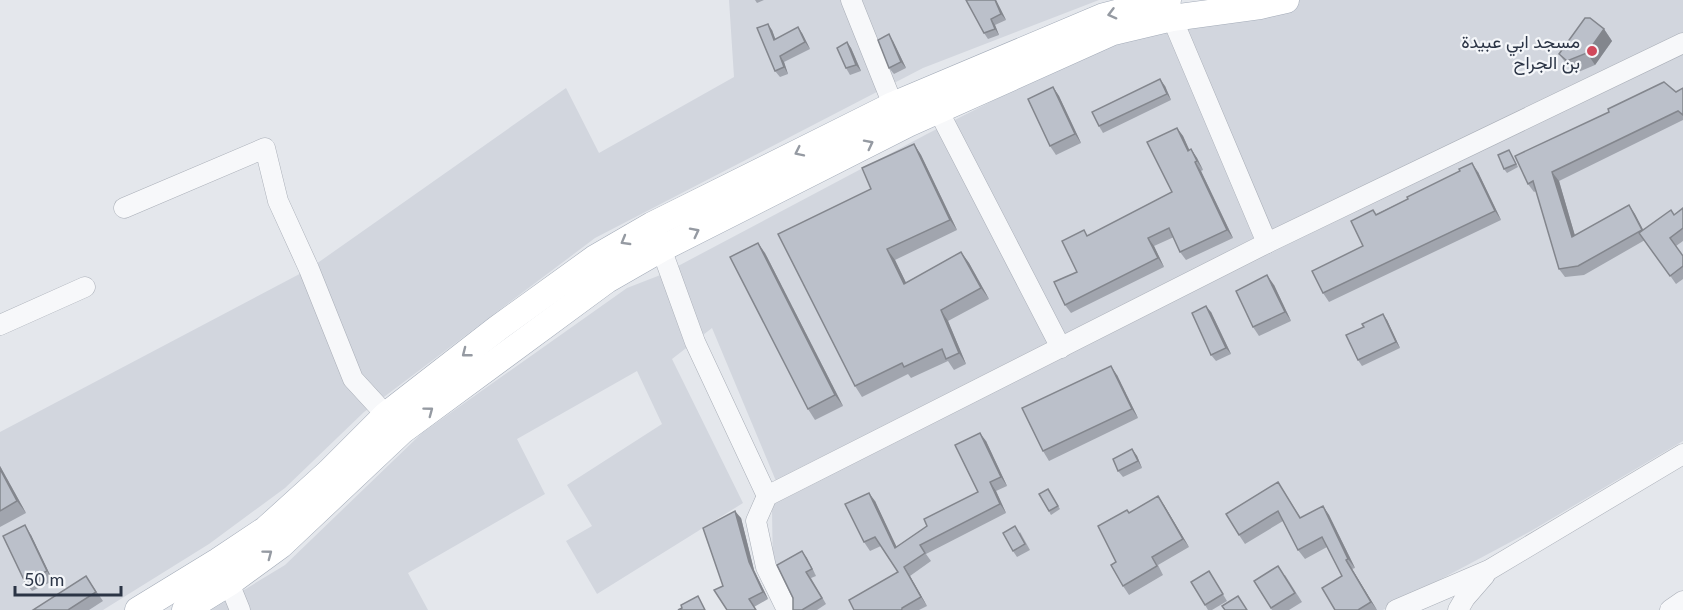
<svg xmlns="http://www.w3.org/2000/svg" width="1683" height="610" font-family="Lato,Vazirmatn,sans-serif">
<rect width="100%" height="100%" fill="#e4e7ec"/>
<g fill="#d2d6de">
<polygon points="729,0 1099,0 923,68 595,238 364,412 285,488 209,544 103,610 0,610 0,432 309,269 566,88 599,153 734,77"/>
<polygon points="1269,0 1683,0 1683,441 1531,531 1383,610 798,610 773,571 772,511 776,481 712,328 672,359 743,503 597,594 566,541 592,526 567,485 662,424 637,371 517,439 545,494 408,573 428,610 211,610 285,565 422,433 627,288 663,274 927,134 1113,40"/>
</g>
<g fill="none" stroke-linecap="round" stroke-linejoin="round">
<defs>
<g id="minor">
<polyline points="851,0 893,105"/>
<polyline points="1165,9 1172,18 1267,243"/>
<polyline points="934,99 939,112 1061,348"/>
<polyline points="124,208 265,148 278,201 309,269 353,379 386,415"/>
<polyline points="657,237 695,342 767,496"/>
<polyline points="0,325 85,287"/>
<polyline points="229,583 240,610"/>
<polyline points="787,610 766,567 756,521 767,496 1267,243 1683,43"/>
<polyline points="1396,610 1489,570 1683,454"/>
<polyline points="1458,610 1465,598 1485,575"/>
<polyline points="1670,610 1683,601"/>
</g>
<g id="major">
<polyline points="138,610 218,561 266,529 329,472 386,415 498,328 595,258 652,225 893,105 1104,16 1168,0"/>
<polyline points="185,610 229,583 281,545 402,431 607,280 661,249 908,124 1113,32 1172,18 1260,6 1286,0"/>
</g>
</defs>
<use href="#minor" stroke="#a9aeb7" stroke-width="21"/>
<use href="#major" stroke="#a3abb8" stroke-width="27"/>
<use href="#minor" stroke="#f7f8fa" stroke-width="20"/>
<use href="#major" stroke="#fff" stroke-width="26"/>
</g>
<g fill="#a1a5ae">
<polygon points="755,0 764,0 757,3"/>
<polygon points="966,0 996,0 1006,20 995,25 999,35 988,39 984,33"/>
<polygon points="1604,29 1612,41 1595,65 1576,73 1568,66 1559,54"/>
<polygon points="772,30 775,39 802,33 810,49 784,62 788,74 780,77 775,71"/>
<polygon points="893,41 906,68 894,74 889,68"/>
<polygon points="847,42 851,48 861,71 850,75 846,68"/>
<polygon points="1165,86 1171,100 1103,133 1099,126"/>
<polygon points="1053,87 1059,96 1081,143 1056,155 1050,146"/>
<polygon points="1683,88 1683,120 1559,181 1575,236 1629,205 1643,230 1674,215 1683,208 1683,241 1676,246 1683,256 1683,279 1676,284 1645,240 1584,275 1565,277 1559,269 1536,191 1534,192 1528,184"/>
<polygon points="1177,128 1183,136 1189,150 1191,149 1197,158 1203,170 1201,171 1233,238 1186,260 1180,252 1174,237 1154,246 1164,267 1071,313 1065,305 1077,272 1088,236 1172,192"/>
<polygon points="914,144 921,155 957,230 895,260 906,283 961,252 969,263 989,299 948,321 966,364 954,370 948,361 911,378 908,374 862,397 855,386 871,189"/>
<polygon points="1509,150 1518,167 1507,173 1504,169"/>
<polygon points="1478,172 1501,220 1329,302 1323,293 1363,246 1376,214 1408,199"/>
<polygon points="765,253 843,406 815,420 808,409"/>
<polygon points="1274,285 1291,321 1259,336 1253,327"/>
<polygon points="1211,312 1231,354 1216,361 1211,355"/>
<polygon points="1387,320 1400,348 1362,366 1358,360"/>
<polygon points="1117,375 1138,418 1049,461 1043,451"/>
<polygon points="986,441 1007,486 996,491 1006,513 926,554 931,561 910,576 927,606 919,610 854,610 898,572 881,546 870,551 864,542 875,501 896,547 978,492"/>
<polygon points="1132,449 1137,456 1142,468 1123,477 1118,471"/>
<polygon points="0,466 26,513 0,527"/>
<polygon points="1278,482 1301,518 1323,506 1329,515 1355,568 1352,569 1377,610 1335,610 1342,576 1327,547 1305,559 1298,550 1283,521 1245,544 1239,535"/>
<polygon points="1048,489 1060,509 1051,515 1039,494"/>
<polygon points="1164,505 1189,547 1158,565 1163,575 1129,595 1123,586 1116,562 1129,513"/>
<polygon points="741,518 754,570 768,599 754,607 723,586"/>
<polygon points="1020,532 1030,550 1017,557 1013,551"/>
<polygon points="31,535 53,581 32,591 25,582"/>
<polygon points="802,551 816,576 811,578 826,604 817,610 793,610"/>
<polygon points="1209,571 1227,601 1212,610 1208,610 1205,605"/>
<polygon points="1285,575 1302,602 1289,610 1272,610 1254,581"/>
<polygon points="92,585 103,601 89,610 33,610"/>
</g>
<g fill="#83868d">
<polygon points="995,0 996,0 1006,20 1001,14"/>
<polygon points="991,19 995,25 999,35 995,29"/>
<polygon points="768,24 772,30 778,46 774,40"/>
<polygon points="798,27 802,33 810,49 805,42"/>
<polygon points="1604,29 1612,41 1595,65 1587,53"/>
<polygon points="889,34 893,41 906,68 901,62"/>
<polygon points="847,42 851,48 861,71 856,65"/>
<polygon points="780,56 784,62 788,74 784,67"/>
<polygon points="1160,79 1165,86 1171,100 1167,94"/>
<polygon points="1053,87 1059,96 1081,143 1075,134"/>
<polygon points="1177,128 1183,136 1194,160 1188,151"/>
<polygon points="914,144 921,155 957,230 950,220"/>
<polygon points="1191,149 1197,158 1203,170 1197,161"/>
<polygon points="1195,162 1201,171 1233,238 1227,230"/>
<polygon points="1472,163 1478,172 1501,220 1495,211"/>
<polygon points="1552,172 1559,181 1578,246 1572,237"/>
<polygon points="1629,205 1635,214 1648,239 1642,230"/>
<polygon points="1148,238 1154,246 1164,267 1158,258"/>
<polygon points="758,243 765,253 843,406 835,395"/>
<polygon points="887,249 895,260 912,295 904,284"/>
<polygon points="961,252 969,263 989,299 981,288"/>
<polygon points="1267,275 1274,285 1291,321 1285,312"/>
<polygon points="1206,306 1211,312 1231,354 1226,348"/>
<polygon points="941,310 948,321 966,364 959,353"/>
<polygon points="1383,314 1387,320 1400,348 1396,342"/>
<polygon points="1111,366 1117,375 1138,418 1132,409"/>
<polygon points="980,433 986,441 1007,486 1001,477"/>
<polygon points="1132,449 1137,456 1142,468 1138,461"/>
<polygon points="0,466 26,513 17,501 0,469"/>
<polygon points="990,482 996,491 1006,513 1000,504"/>
<polygon points="869,493 875,501 901,556 895,548"/>
<polygon points="1158,496 1164,505 1189,547 1183,539"/>
<polygon points="1323,506 1329,515 1355,568 1348,559"/>
<polygon points="735,511 741,518 754,570 768,599 763,592 749,562"/>
<polygon points="25,525 31,535 53,581 47,571"/>
<polygon points="802,551 807,558 816,576 812,569"/>
<polygon points="1346,560 1352,569 1377,610 1371,602"/>
<polygon points="904,567 910,576 927,606 921,597"/>
</g>
<g fill="#bbc0ca" stroke="#83868d" stroke-width="1.5">
<polygon points="966,0 995,0 1001,14 991,19 995,29 984,33"/>
<polygon points="1585,18 1590,18 1604,29 1587,53 1567,61 1559,54"/>
<polygon points="768,24 774,40 798,27 805,42 780,56 784,67 775,71 757,28"/>
<polygon points="889,34 901,62 889,68 878,40"/>
<polygon points="847,42 856,65 846,68 837,48"/>
<polygon points="1160,79 1167,94 1099,126 1092,112"/>
<polygon points="1664,82 1676,92 1683,88 1683,115 1678,111 1552,172 1572,237 1629,205 1642,230 1578,266 1559,269 1533,181 1528,184 1515,156 1609,112 1608,109"/>
<polygon points="1053,87 1075,134 1050,146 1028,99"/>
<polygon points="1177,128 1188,151 1191,149 1197,161 1195,162 1227,230 1180,252 1169,228 1148,238 1158,258 1065,305 1054,282 1077,272 1062,241 1084,230 1087,236 1172,192 1147,142"/>
<polygon points="914,144 950,220 887,249 904,284 961,252 981,288 941,310 959,353 946,359 942,349 904,367 902,363 855,386 778,234 871,189 862,168"/>
<polygon points="1509,150 1516,164 1504,169 1498,155"/>
<polygon points="1472,163 1495,211 1323,293 1312,271 1363,246 1351,221 1373,210 1376,215 1408,199 1407,197 1460,171 1459,169"/>
<polygon points="1683,208 1683,228 1670,238 1683,256 1683,266 1670,276 1639,233 1671,210 1674,215"/>
<polygon points="758,243 835,395 808,409 730,257"/>
<polygon points="1267,275 1285,312 1253,327 1236,291"/>
<polygon points="1206,306 1226,348 1211,355 1192,313"/>
<polygon points="1383,314 1396,342 1358,360 1346,335 1364,327 1362,324"/>
<polygon points="1111,366 1132,409 1043,451 1022,408"/>
<polygon points="980,433 1001,477 990,482 1000,504 920,545 925,553 904,567 921,597 902,608 902,609 901,610 854,610 849,600 898,572 875,537 864,542 845,504 869,493 895,548 927,526 924,519 978,492 955,445"/>
<polygon points="1132,449 1138,461 1118,471 1113,459"/>
<polygon points="0,469 17,501 0,511"/>
<polygon points="1278,482 1300,518 1323,506 1348,559 1346,560 1371,602 1358,610 1335,610 1322,588 1342,576 1322,537 1298,550 1278,511 1239,535 1226,514"/>
<polygon points="1048,489 1058,506 1049,511 1039,494"/>
<polygon points="1158,496 1183,539 1152,557 1157,566 1123,586 1111,565 1116,562 1098,526 1127,510 1129,513"/>
<polygon points="735,511 749,562 763,592 749,599 756,610 727,610 714,590 723,586 703,528"/>
<polygon points="25,525 47,571 25,582 3,536"/>
<polygon points="1015,526 1025,544 1013,551 1003,533"/>
<polygon points="802,551 812,569 806,572 822,598 802,610 793,610 793,598 777,565"/>
<polygon points="1278,566 1295,593 1271,608 1254,581"/>
<polygon points="1209,571 1223,594 1205,605 1191,582"/>
<polygon points="86,576 96,592 68,610 33,610"/>
<polygon points="698,596 705,610 678,610 682,608 681,605"/>
<polygon points="1238,596 1247,610 1225,610 1222,606"/>
</g>
<defs><path id="oneway-chevron" d="M-2-3.5L2.5 0L-2 3.5" fill="none" stroke-width="1.6" stroke-linecap="round" stroke-linejoin="round" transform="scale(1.5)"/></defs>
<g stroke="#959aa2">
<use href="#oneway-chevron" transform="translate(1112 14) rotate(165)"/>
<use href="#oneway-chevron" transform="translate(869 144) rotate(-27)"/>
<use href="#oneway-chevron" transform="translate(799 152) rotate(154)"/>
<use href="#oneway-chevron" transform="translate(695 232) rotate(-27)"/>
<use href="#oneway-chevron" transform="translate(625 241) rotate(150)"/>
<use href="#oneway-chevron" transform="translate(466 353) rotate(142)"/>
<use href="#oneway-chevron" transform="translate(429 411) rotate(-37)"/>
<use href="#oneway-chevron" transform="translate(268 554) rotate(-37)"/>
</g>
<circle fill="#d1495b" stroke="#f4f6f9" stroke-width="2" cx="1592" cy="51" r="6"/>
<g text-anchor="middle" dominant-baseline="central" stroke-width="4.5" stroke-linejoin="round" paint-order="stroke">
<g font-size="18" fill="#2b3445" stroke="#f4f6f9" text-anchor="end">
<text x="1580" y="41">مسجد ابي عبيدة<tspan x="1580" dy="21">بن الجراح</tspan></text>
</g>
</g>
<path d="M15 586v9h106v-9" fill="none" stroke="#2b3445" stroke-width="3"/>
<text x="24" y="586" font-size="18" fill="#2b3445" stroke="#f4f6f9" stroke-width="4.5" paint-order="stroke">50 m</text>
</svg>
